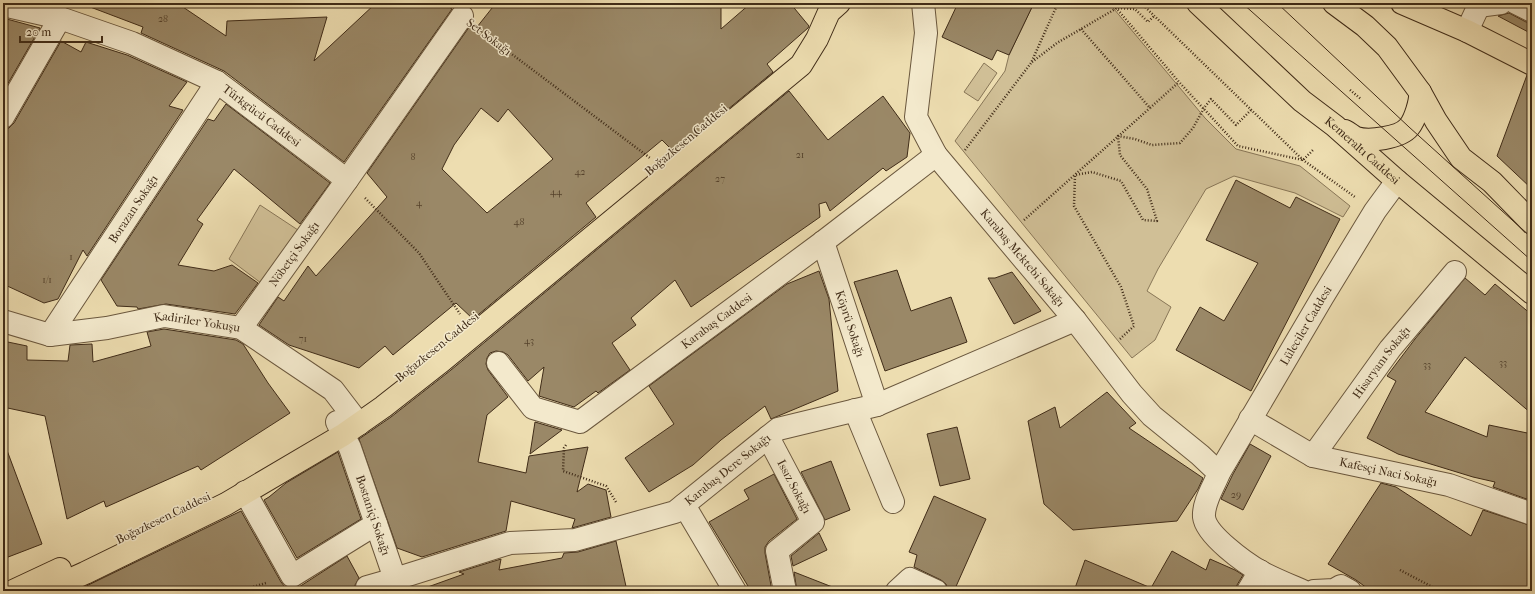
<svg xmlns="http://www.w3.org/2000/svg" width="1535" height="594" font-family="'IM FELL French Canon',serif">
<rect width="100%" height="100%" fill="#edddb0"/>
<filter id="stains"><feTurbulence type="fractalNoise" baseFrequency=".005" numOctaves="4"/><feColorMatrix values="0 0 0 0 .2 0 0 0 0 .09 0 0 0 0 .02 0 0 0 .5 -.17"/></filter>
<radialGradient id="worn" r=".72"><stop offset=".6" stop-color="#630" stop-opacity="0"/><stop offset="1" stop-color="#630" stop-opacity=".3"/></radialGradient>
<g fill="#d0bf96" stroke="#887657">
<polygon points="1034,3 1109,3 1205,118 1236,149 1300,166 1350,206 1343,217 1295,193 1234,176 1206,189 1158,269 1147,291 1171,307 1155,340 1132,358 955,141 1005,71 1009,55"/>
<polygon points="984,63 997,73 978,101 964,92"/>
<polygon points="260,205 301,232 265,286 229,259"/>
</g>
<g fill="#9a8867" stroke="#402c18" fill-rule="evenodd">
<polygon points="85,3 177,3 226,36 227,21 327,17 314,61 376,3 443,3 452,9 344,162 224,71 141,33 143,27 85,5"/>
<path d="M 496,3 L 721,3 L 721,29 L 751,3 L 790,3 L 809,26 L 808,28 L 767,64 L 773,72 L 675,153 L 662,140 L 586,203 L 596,217 L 473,319 L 456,303 L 393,355 L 385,346 L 359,368 L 289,345 L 259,325 L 278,297 L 284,301 L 308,266 L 316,276 L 387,197 L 367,173 L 472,23 L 477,27 ZM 481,108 L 498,122 L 508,109 L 553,159 L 487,213 L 442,169 L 454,145 Z"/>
<polygon points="958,3 1034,3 1009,55 997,50 992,60 942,37"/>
<polygon points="1509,13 1526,22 1532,23 1532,34 1498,16"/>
<polygon points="3,18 40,28 3,92"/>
<polygon points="61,41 81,52 86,42 127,55 187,82 169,106 183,110 87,256 83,250 58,299 44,303 3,284 3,129 9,128 14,123"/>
<polygon points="1527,75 1532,76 1532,189 1497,156"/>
<polygon points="789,91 828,140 883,96 910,133 907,157 886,171 883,168 830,211 826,202 819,204 820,217 691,307 675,280 631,318 636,325 612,343 630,370 598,393 596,391 574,407 539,396 544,367 528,381 508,355 503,352 496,351 490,353 487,358 486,364 488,370 508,397 487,415 478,462 526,473 529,456 588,447 577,492 588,484 606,490 611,517 572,528 575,519 511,501 506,531 422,557 397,548 359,439 391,417 451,370"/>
<polygon points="226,104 330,183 300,224 234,169 197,220 203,224 178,265 214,271 232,265 258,283 235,314 166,304 138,309 137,307 117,306 101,280 208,119 214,121"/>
<polygon points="1236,180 1290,208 1296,197 1340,219 1251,391 1176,350 1200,307 1224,321 1258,263 1206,240"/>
<polygon points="897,270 911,311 951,297 967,342 885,371 854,282"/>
<polygon points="819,271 829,299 838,391 771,419 765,406 721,440 693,465 649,492 625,458 674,424 649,386 787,284"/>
<polygon points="1012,272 1041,311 1014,324 988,278 995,278"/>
<polygon points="1465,278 1485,295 1495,284 1532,315 1532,414 1465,357 1425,412 1487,437 1489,425 1532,434 1532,501 1493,487 1495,482 1473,477 1398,454 1367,438 1396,381 1387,376 1415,339"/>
<polygon points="164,329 236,340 243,344 268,383 290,413 201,470 198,466 106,507 104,501 67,519 45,416 3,407 3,341 27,346 27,360 68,361 70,345 92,344 93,362 151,346 147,332"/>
<polygon points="1107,392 1136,423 1129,428 1203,478 1198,489 1177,521 1073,530 1044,504 1028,421 1055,407 1060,428"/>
<polygon points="535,422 562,430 530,454"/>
<polygon points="957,427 970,479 940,486 927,434"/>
<polygon points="1250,444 1271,456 1243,510 1221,499 1233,474"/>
<polygon points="5,445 42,544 3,559 3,446"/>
<polygon points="338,452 361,519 297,558 264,500 269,497 286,483"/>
<polygon points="831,461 850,510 825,520 801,472"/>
<polygon points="774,474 797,519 769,541 765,547 765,553 772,591 751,591 709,522 749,499 744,490"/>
<polygon points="1381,483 1396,487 1471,536 1483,510 1532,526 1532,584 1526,591 1371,591 1356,580 1328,564"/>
<polygon points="934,496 986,519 954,591 948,591 946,584 941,580 914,567 917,555 909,552"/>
<polygon points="241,511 281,582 285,587 292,588 299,587 347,556 359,578 355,585 355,591 76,591"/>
<polygon points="819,533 827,550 793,566 791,556"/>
<polygon points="616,541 627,591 425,591 425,588 464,574 459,572 501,559 499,570 562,558 564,553 578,552"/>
<polygon points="1172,551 1206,570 1210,559 1235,570 1243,575 1237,585 1236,591 1074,591 1085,560 1151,588"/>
<polygon points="794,572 840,590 839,591 797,591"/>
</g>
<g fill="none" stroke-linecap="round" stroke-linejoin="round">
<defs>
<g id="minor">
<path id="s1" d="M 923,3 L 926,33 L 916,117 L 936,155 L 1075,320 L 1132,394 L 1152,416 L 1200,455 L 1219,473"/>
<polyline points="1516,3 1532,11"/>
<path id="s2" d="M 3,5 L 60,18 L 132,43 L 217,82 L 347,180"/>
<polyline points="1478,6 1501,3"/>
<polyline points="1467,31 1480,3"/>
<polyline points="3,117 60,18"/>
<path id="s3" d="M 823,242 L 877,405"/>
<path id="s4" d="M 3,321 L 50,335 L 107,328 L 164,316 L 241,328 L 333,390 L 359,424"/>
<path id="s5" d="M 241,328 L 347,180 L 462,16"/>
<path id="s6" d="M 50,335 L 217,82"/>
<path id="s7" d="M 498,363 L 533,408 L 580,422 L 823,242 L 936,155"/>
<polyline points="855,410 893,502"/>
<path id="s8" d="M 1250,419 L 1313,456 L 1449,485 L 1532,514"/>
<path id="s9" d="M 337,422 L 350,448 L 395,579 L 367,587 L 369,591"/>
<path id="s10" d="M 768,437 L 813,522 L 777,551 L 785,591"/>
<path id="s11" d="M 1313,456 L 1390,349 L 1455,272"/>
<polyline points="245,492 292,576 376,524"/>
<polyline points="684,505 735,591"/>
<path id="s12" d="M 395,579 L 510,543 L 575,540 L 675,512 L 778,429 L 877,405 L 1075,320"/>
<polyline points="897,591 910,579 936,591"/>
<polyline points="1248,591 1260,571"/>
<path id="s13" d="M 1303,591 C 1289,585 1274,579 1261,572 C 1245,563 1206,535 1204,517 C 1203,502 1214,486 1219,473 L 1322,298 L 1375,211 L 1397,181"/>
<polyline points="1314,591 1334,590 1341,586 1350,591"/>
</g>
<g id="major">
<path id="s14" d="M 1198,3 L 1302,101 L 1335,126 L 1397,181 L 1532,293"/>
<polyline points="1334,3 1365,26 1387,47 1420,92 1436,121 1461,158 1492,182 1532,223"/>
<polyline points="1402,3 1467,31 1532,64"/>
<path d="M 1345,131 C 1349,133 1352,136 1356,138 C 1369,142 1400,138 1409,127 C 1415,120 1421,101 1420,92"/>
<polyline points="13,591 60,569"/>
<polyline points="45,591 85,573 226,504 343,435 383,407 443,360 801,65 817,39 829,12 839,3"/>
</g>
</defs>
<use href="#minor" stroke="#6b583e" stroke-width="24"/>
<use href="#major" stroke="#402c18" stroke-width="24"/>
<g stroke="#402c18" stroke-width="2.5" stroke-dasharray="1 2" stroke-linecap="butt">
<polyline points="1112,3 1179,82 1238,146 1303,160 1313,150"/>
<polyline points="1141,3 1303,160 1355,197"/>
<polyline points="1081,29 1150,108 1179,82"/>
<polyline points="481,31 650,158"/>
<polyline points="1032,62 1057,43 1117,8 1135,9 1148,22 1154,16"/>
<polyline points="1350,90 1361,99"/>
<polyline points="965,150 1031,63 1058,3"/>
<polyline points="365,198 419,253 460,314"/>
<polyline points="1024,220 1150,108"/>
<polyline points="1120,339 1134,326 1121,287 1074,206 1075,175 1092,172 1121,181 1143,220 1157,221 1147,189 1120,155 1118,136 1135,139 1152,145 1180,143 1193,128 1204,108 1211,99 1236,125 1251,110"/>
<polyline points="566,445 564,448 563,471 606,486 616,502"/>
<polyline points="1400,570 1440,591"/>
<polyline points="239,591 266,583"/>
</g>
<use href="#minor" stroke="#f3e9cc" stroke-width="22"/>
<use href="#major" stroke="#edddb0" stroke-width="22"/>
<g stroke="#402c18" stroke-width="1">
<polyline points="1242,3 1532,261"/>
<polyline points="1277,3 1409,127 1532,238"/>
</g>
</g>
<g text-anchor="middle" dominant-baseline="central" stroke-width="3" stroke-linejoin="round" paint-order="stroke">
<g font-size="10" fill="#56432c">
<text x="163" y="19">28</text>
<text x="800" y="155">21</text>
<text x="413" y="157">8</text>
<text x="580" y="172">42</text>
<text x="720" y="179">27</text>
<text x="556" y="192">44</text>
<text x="419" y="203">4</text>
<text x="519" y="222">48</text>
<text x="71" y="257">1</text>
<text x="47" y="280">1/1</text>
<text x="303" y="339">71</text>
<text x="529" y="341">43</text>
<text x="1503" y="363">33</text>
<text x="1427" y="365">33</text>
<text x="1236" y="495">29</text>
</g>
<g font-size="12" fill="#402c18" stroke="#f3e9cc">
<text transform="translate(489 37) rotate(37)">Set Sokağı</text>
<text stroke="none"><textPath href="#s2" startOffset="284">Türkgücü Caddesi</textPath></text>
<text transform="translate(686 140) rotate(-40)">Boğazkesen Caddesi</text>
<text stroke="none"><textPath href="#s14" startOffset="221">Kemeraltı Caddesi</textPath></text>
<text stroke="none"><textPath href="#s6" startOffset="151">Borazan Sokağı</textPath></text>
<text stroke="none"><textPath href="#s5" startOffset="91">Nöbetçi Sokağı</textPath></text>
<text stroke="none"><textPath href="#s1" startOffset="292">Karabaş Mektebi Sokağı</textPath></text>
<text stroke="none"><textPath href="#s7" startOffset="276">Karabaş Caddesi</textPath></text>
<text stroke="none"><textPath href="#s3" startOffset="86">Köprü Sokağı</textPath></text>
<text stroke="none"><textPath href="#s4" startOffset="198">Kadiriler Yokuşu</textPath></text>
<text stroke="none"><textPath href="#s13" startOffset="345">Lüleciler Caddesi</textPath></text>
<text transform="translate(437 347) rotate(-39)">Boğazkesen Caddesi</text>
<text stroke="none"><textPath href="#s11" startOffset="116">Hisaryanı Sokağı</textPath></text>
<text stroke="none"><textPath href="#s12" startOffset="357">Karabaş Dere Sokağı</textPath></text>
<text stroke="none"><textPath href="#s8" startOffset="150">Kafesçi Naci Sokağı</textPath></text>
<text stroke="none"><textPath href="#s10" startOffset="56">Issız Sokağı</textPath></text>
<text stroke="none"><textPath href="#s9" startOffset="100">Bostaniçi Sokağı</textPath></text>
<text transform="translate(163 518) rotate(-26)">Boğazkesen Caddesi</text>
</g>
</g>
<rect width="1535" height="594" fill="none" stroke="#edddb0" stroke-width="16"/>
<rect x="4" y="4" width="1527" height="586" fill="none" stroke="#402c18" stroke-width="2"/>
<rect x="8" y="8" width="1519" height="578" fill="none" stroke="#402c18"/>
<path d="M20 36v6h82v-6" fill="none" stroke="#402c18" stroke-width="2"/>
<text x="26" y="36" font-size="12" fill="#402c18" stroke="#f3e9cc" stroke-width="3" paint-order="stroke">20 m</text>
<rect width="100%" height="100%" filter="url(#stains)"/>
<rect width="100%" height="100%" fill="url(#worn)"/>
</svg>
